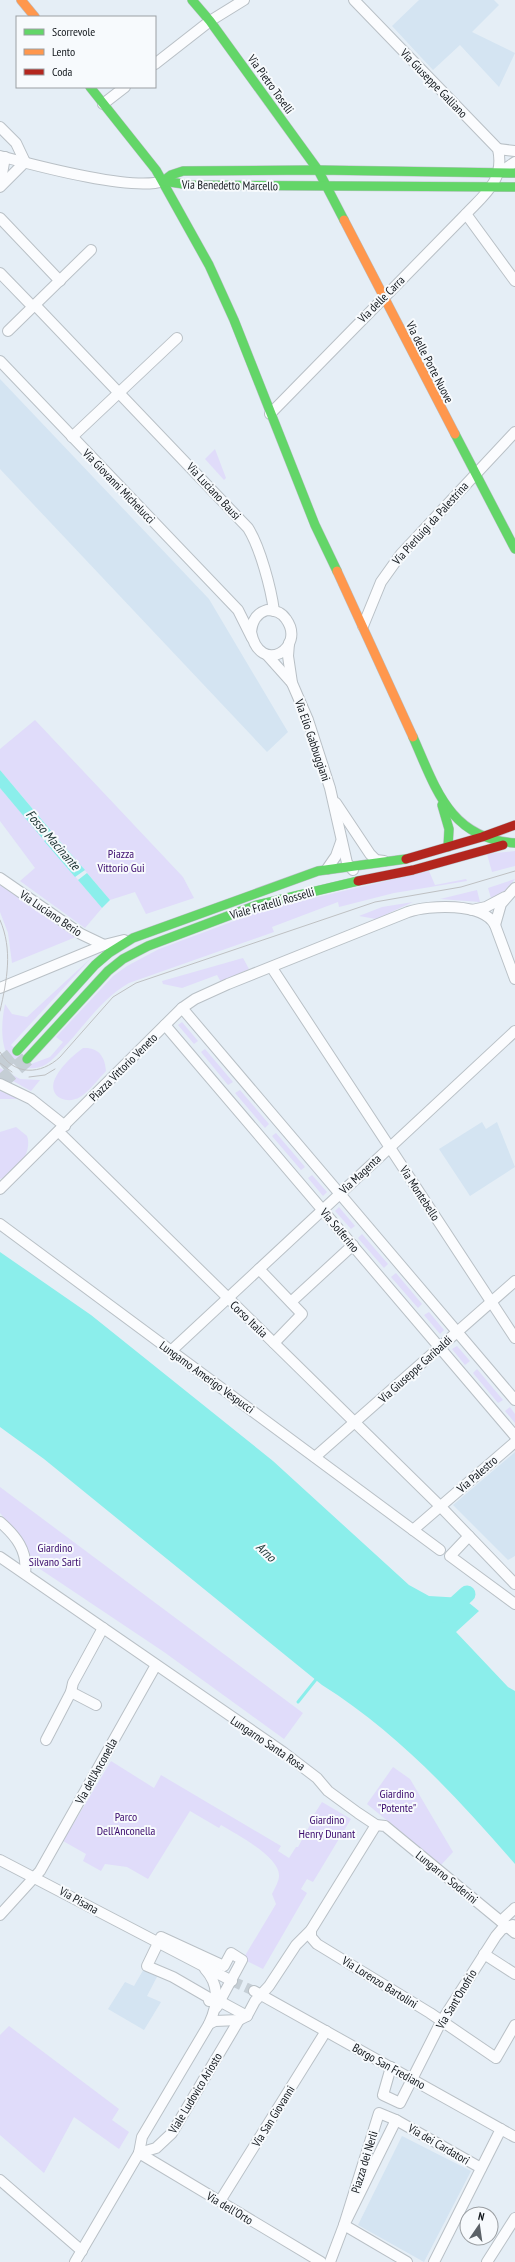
<svg xmlns="http://www.w3.org/2000/svg" width="515" height="2262" font-family="'PT Sans Narrow',sans-serif">
<rect width="100%" height="100%" fill="#e5eef6"/>
<g fill="#d4e4f2">
<polygon points="419,0 494,0 499,5 472,32 515,53 499,87 460,45 433,70 392,26"/>
<polygon points="0,379 209,599 288,732 267,752 0,469"/>
<polygon points="482,1122 486,1129 497,1122 515,1167 470,1196 439,1149"/>
<polygon points="515,1452 515,1556 508,1560 453,1505"/>
<polygon points="145,1967 159,1973 147,1996 161,2002 144,2030 108,2009 125,1982 134,1986"/>
<polygon points="402,2136 471,2171 424,2262 358,2225"/>
</g>
<g fill="#e0dcfa">
<polygon points="215,449 226,478 224,480 205,459"/>
<polygon points="35,720 183,877 194,898 146,914 135,892 110,900 0,770 0,749"/>
<polygon points="0,788 102,908 85,928 20,881 35,868 0,821"/>
<polygon points="515,851 515,866 492,872 487,854"/>
<path d="M 429,871 L 435,885 L 466,879 L 467,881 L 394,893 L 339,907 L 338,902 L 272,927 L 274,932 L 129,983 C 104,997 87,1022 68,1043 C 60,1051 53,1061 43,1066 C 33,1070 19,1069 11,1062 C 0,1046 1,1024 5,1004 L 12,1014 L 27,1017 L 92,957 L 11,1045 L 31,1064 L 50,1057 L 63,1042 L 56,1037 L 113,976 L 127,966 L 159,949 L 266,909 Z"/>
<polygon points="515,879 506,890 491,898 488,888"/>
<polygon points="0,885 76,937 12,963 8,933 0,912"/>
<polygon points="477,890 480,902 440,899"/>
<polygon points="413,902 376,919 359,916 382,907"/>
<polygon points="243,958 249,969 221,982 217,975 182,988 163,984 162,981"/>
<polygon points="182,1022 198,1041 194,1044 178,1025"/>
<path d="M 83,1048 C 99,1047 105,1057 106,1071 C 98,1079 90,1091 80,1097 C 67,1105 49,1097 54,1081 C 59,1068 72,1056 83,1048 Z"/>
<polygon points="205,1049 233,1082 228,1085 201,1052"/>
<polygon points="0,1068 20,1079 40,1080 31,1091 4,1076 0,1073"/>
<polygon points="240,1090 269,1124 265,1128 235,1093"/>
<polygon points="0,1091 20,1099 0,1099"/>
<path d="M 16,1127 L 27,1136 C 33,1152 16,1175 0,1179 L 0,1132 Z"/>
<polygon points="276,1133 305,1167 301,1170 272,1136"/>
<polygon points="312,1175 327,1192 323,1196 308,1178"/>
<polygon points="339,1207 355,1226 351,1229 335,1211"/>
<polygon points="362,1234 388,1264 384,1268 358,1238"/>
<polygon points="396,1273 422,1304 418,1308 391,1277"/>
<polygon points="429,1312 444,1330 440,1334 424,1315"/>
<polygon points="457,1346 470,1361 465,1365 452,1349"/>
<polygon points="477,1369 503,1400 498,1403 473,1373"/>
<polygon points="510,1407 515,1414 515,1423 505,1411"/>
<polygon points="0,1487 303,1713 284,1739 164,1652 31,1563 14,1529 0,1513"/>
<path d="M 111,1761 L 154,1788 L 161,1775 L 281,1846 L 278,1851 L 289,1858 L 296,1847 L 298,1847 L 310,1825 L 308,1824 L 322,1802 L 351,1819 L 313,1882 L 307,1879 L 301,1889 L 307,1893 L 263,1969 L 243,1959 L 276,1904 L 272,1894 C 275,1888 279,1881 279,1876 C 280,1857 236,1834 221,1825 L 219,1828 L 190,1811 L 148,1879 L 127,1867 L 105,1864 L 101,1871 L 83,1861 L 86,1854 L 63,1841 Z"/>
<polygon points="393,1767 410,1779 453,1852 441,1865 367,1804"/>
<polygon points="9,2026 119,2109 112,2120 129,2132 119,2149 74,2117 44,2173 0,2135 0,2035"/>
</g>
<g fill="#8beeeb">
<polygon points="0,770 52,832 42,838 0,788"/>
<polygon points="54,835 85,870 75,877 44,841"/>
<polygon points="87,873 110,900 102,908 78,880"/>
<path d="M 0,1252 L 91,1315 L 273,1461 L 409,1585 L 429,1596 L 463,1598 L 479,1611 L 456,1632 L 508,1687 L 515,1691 L 515,1864 C 457,1797 397,1732 322,1685 L 44,1459 L 0,1427 Z"/>
</g>
<g fill="none" stroke-linecap="round" stroke-linejoin="round">
<polyline stroke="#8beeeb" stroke-width="3" points="298,1702 318,1677"/>
<polyline stroke="#8beeeb" stroke-width="17" points="445,1614 467,1594"/>
<polyline stroke="#c5ced5" stroke-width="10" stroke-dasharray="10 5" stroke-linecap="butt" points="232,1981 254,1991"/>
<g stroke="#c5ced5" stroke-width="15" stroke-dasharray="15 8" stroke-linecap="butt">
<polyline points="0,1065 17,1051"/>
<polyline points="0,1083 27,1059"/>
</g>
<defs>
<g id="street">
<polyline points="155,64 210,21 244,0"/>
<polyline points="103,104 125,87"/>
<polyline points="0,127 16,143 25,162"/>
<polyline points="498,149 515,151"/>
<path d="M 0,156 C 34,165 133,192 163,181"/>
<polyline points="499,173 515,162"/>
<polyline points="0,185 5,157"/>
<polyline points="0,187 25,162"/>
<polyline points="466,214 515,281"/>
<polyline points="0,218 60,281"/>
<polyline points="0,273 33,307"/>
<path d="M 35,305 L 248,528 C 260,547 271,588 274,611"/>
<polyline points="8,331 91,250"/>
<polyline points="0,361 238,610 252,638"/>
<path d="M 270,414 L 466,214 C 485,194 505,180 498,149 L 354,0"/>
<polyline points="72,437 177,338"/>
<path d="M 267,610 C 275,610 282,613 286,619 C 307,648 260,677 251,632 C 252,621 257,613 267,610 Z"/>
<polyline points="363,626 381,582 401,554 515,432"/>
<polyline points="289,643 288,656 292,683 308,720 330,788 347,863 353,870"/>
<polyline points="267,655 292,683"/>
<polyline points="336,803 370,854 376,860 384,861"/>
<polyline points="327,869 336,856 341,842"/>
<polyline points="0,878 81,934 104,945"/>
<polyline points="472,910 486,907 505,897"/>
<polyline points="495,925 501,904 515,888"/>
<polyline points="272,968 515,1338"/>
<polyline points="0,988 104,945 124,940"/>
<polyline points="182,1008 515,1400"/>
<polyline points="165,1025 515,1436"/>
<polyline points="0,1084 31,1099 65,1126"/>
<polyline points="59,1132 440,1506 515,1584"/>
<path d="M 0,1189 L 182,1008 L 195,999 L 228,984 L 408,912 C 429,905 483,902 495,925 L 515,979"/>
<polyline points="0,1224 440,1550"/>
<polyline points="259,1269 302,1314 274,1343"/>
<polyline points="291,1302 353,1245"/>
<polyline points="171,1351 515,1031"/>
<polyline points="315,1457 515,1281"/>
<path d="M 0,1522 C 16,1536 28,1551 25,1573"/>
<polyline points="413,1530 515,1442"/>
<polyline points="469,1536 450,1556 515,1604"/>
<polyline points="0,1557 283,1752 317,1778 328,1791 358,1813 376,1825 385,1826 515,1933"/>
<polyline points="71,1692 96,1705"/>
<polyline points="46,1740 71,1692 73,1683 103,1628"/>
<polyline points="0,1860 232,1981"/>
<polyline points="0,1915 40,1871 156,1665"/>
<polyline points="501,1921 515,1908"/>
<polyline points="311,1930 311,1937 317,1944 430,2013 496,2058 515,2025"/>
<polygon points="161,1937 224,1966 231,1953 242,1960 221,1999 209,2001 211,1999 173,1977 147,1966"/>
<polyline points="484,1954 515,1974"/>
<path d="M 205,1969 C 220,1985 218,2005 209,2024"/>
<polyline points="254,1991 515,2137"/>
<polyline points="216,2008 219,2004 223,2003 247,2016"/>
<polyline points="391,2067 383,2095 400,2103 441,2022 496,1936 502,1929 513,1925"/>
<polyline points="396,2120 481,2168"/>
<polyline points="139,2153 321,2262"/>
<polyline points="139,2153 156,2148 172,2133 239,2020"/>
<polyline points="0,2180 82,2251"/>
<polyline points="220,2201 326,2031"/>
<polyline points="344,2225 407,2262"/>
<polyline points="75,2262 139,2153 142,2137 209,2024 215,2021 239,2020 247,2016 255,2001 269,1986 296,1945 311,1930 376,1825"/>
<polyline points="330,2262 344,2225 379,2113 396,2120 344,2225"/>
<polyline points="434,2262 501,2129"/>
<polyline points="487,2262 515,2218"/>
</g>
<g id="fast">
<polyline points="192,0 210,21 318,170 344,220"/>
<polyline points="90,87 156,170 209,265 234,320 315,525 337,571"/>
<polyline points="163,181 171,175 183,171 318,170 515,173"/>
<polyline points="163,181 190,185 515,187"/>
<polyline points="455,434 515,549"/>
<path d="M 413,737 C 436,789 450,839 515,843"/>
<polyline points="442,805 449,829 448,847"/>
<polyline points="17,1051 95,965 109,953 133,938 318,871 406,859"/>
<polyline points="27,1059 108,971 123,959 148,946 257,905 358,881"/>
</g>
<g id="slow">
<polyline points="21,0 35,17"/>
<polyline points="344,220 455,434"/>
<polyline points="337,571 413,737"/>
</g>
<g id="jam">
<polyline points="406,859 482,837 515,825"/>
<polyline points="358,881 413,870 503,845"/>
</g>
</defs>
<use href="#street" stroke="#b9c0c6" stroke-width="12"/>
<use href="#fast" stroke="#b9c0c6" stroke-width="10"/>
<use href="#slow" stroke="#b9c0c6" stroke-width="10"/>
<use href="#jam" stroke="#b9c0c6" stroke-width="10"/>
<use href="#street" stroke="#fbfcfe" stroke-width="10"/>
<use href="#fast" stroke="#63d668" stroke-width="9"/>
<use href="#slow" stroke="#ff974d" stroke-width="9"/>
<use href="#jam" stroke="#b3261e" stroke-width="9"/>
<g stroke="#bec0c2" stroke-width="1">
<path d="M 0,920 C 13,950 7,980 0,1011"/>
<path d="M 0,1052 C 14,1076 41,1075 60,1057 L 113,997 L 136,983 L 375,902 L 461,887 L 515,871"/>
<polyline points="0,1063 12,1072"/>
<polyline points="29,1077 45,1075 55,1069"/>
</g>
</g>
<g text-anchor="middle" dominant-baseline="central" stroke-width="4" stroke-linejoin="round" paint-order="stroke">
<g font-size="12" fill="#12171c" stroke="#f7fafd">
<text transform="translate(434 83) rotate(46)">Via Giuseppe Galliano</text>
<text transform="translate(271 84) rotate(54)">Via Pietro Toselli</text>
<text transform="translate(230 185) rotate(1)">Via Benedetto Marcello</text>
<text transform="translate(381 299) rotate(-45)">Via delle Carra</text>
<text transform="translate(430 362) rotate(63)">Via delle Porte Nuove</text>
<text transform="translate(119 486) rotate(46)">Via Giovanni Michelucci</text>
<text transform="translate(214 491) rotate(47)">Via Luciano Bausi</text>
<text transform="translate(430 523) rotate(-48)">Via Pierluigi da Palestrina</text>
<text transform="translate(313 740) rotate(71)">Via Elio Gabbuggiani</text>
<text transform="translate(272 903) rotate(-16)">Viale Fratelli Rosselli</text>
<text transform="translate(51 913) rotate(34)">Via Luciano Berio</text>
<text transform="translate(123 1067) rotate(-45)">Piazza Vittorio Veneto</text>
<text transform="translate(360 1174) rotate(-43)">Via Magenta</text>
<text transform="translate(420 1193) rotate(57)">Via Montebello</text>
<text transform="translate(340 1230) rotate(50)">Via Solferino</text>
<text transform="translate(249 1319) rotate(44)">Corso Italia</text>
<text transform="translate(415 1369) rotate(-42)">Via Giuseppe Garibaldi</text>
<text transform="translate(207 1377) rotate(36)">Lungarno Amerigo Vespucci</text>
<text transform="translate(477 1474) rotate(-41)">Via Palestro</text>
<text transform="translate(268 1743) rotate(34)">Lungarno Santa Rosa</text>
<text transform="translate(96 1771) rotate(-61)">Via dell'Anconella</text>
<text transform="translate(447 1877) rotate(39)">Lungarno Soderini</text>
<text transform="translate(79 1900) rotate(29)">Via Pisana</text>
<text transform="translate(380 1982) rotate(32)">Via Lorenzo Bartolini</text>
<text transform="translate(456 1999) rotate(-59)">Via Sant'Onofrio</text>
<text transform="translate(389 2066) rotate(29)">Borgo San Frediano</text>
<text transform="translate(195 2093) rotate(-59)">Viale Ludovico Ariosto</text>
<text transform="translate(273 2116) rotate(-58)">Via San Giovanni</text>
<text transform="translate(439 2144) rotate(30)">Via dei Cardatori</text>
<text transform="translate(364 2162) rotate(-73)">Piazza dei Nerli</text>
<text transform="translate(230 2208) rotate(31)">Via dell'Orto</text>
</g>
<g font-size="12" fill="#3a0a6c" stroke="#f7fafd">
<text x="121" y="853">Piazza<tspan x="121" dy="14">Vittorio Gui</tspan></text>
<text x="55" y="1547">Giardino<tspan x="55" dy="14">Silvano Sarti</tspan></text>
<text x="397" y="1793">Giardino<tspan x="397" dy="14">"Potente"</tspan></text>
<text x="126" y="1816">Parco<tspan x="126" dy="14">Dell'Anconella</tspan></text>
<text x="327" y="1819">Giardino<tspan x="327" dy="14">Henry Dunant</tspan></text>
</g>
<g font-size="13" font-style="italic" fill="#1c3332" stroke="#f7fafd">
<text transform="translate(53 840) rotate(49)">Fosso Macinante</text>
<text transform="translate(266 1552) rotate(43)">Arno</text>
</g>
</g>
<rect x="16" y="16" width="140" height="72" fill="#f7fafd" stroke="#9b9fa3"/>
<rect x="24" y="29" width="20" height="6" fill="#63d668" stroke="#9b9fa3"/>
<text x="52" y="36" font-size="12" fill="#12171c">Scorrevole</text>
<rect x="24" y="49" width="20" height="6" fill="#ff974d" stroke="#9b9fa3"/>
<text x="52" y="56" font-size="12" fill="#12171c">Lento</text>
<rect x="24" y="69" width="20" height="6" fill="#b3261e" stroke="#9b9fa3"/>
<text x="52" y="76" font-size="12" fill="#12171c">Coda</text>
<g transform="translate(479 2226) rotate(13)"><circle r="19" fill="#f7fafd" stroke="#9b9fa3"/>
<path d="M0-3L7 15L0 10L-7 15Z" fill="#5c6268"/>
<text y="-6" font-size="11" font-weight="bold" text-anchor="middle" fill="#12171c">N</text>
</g>
</svg>
